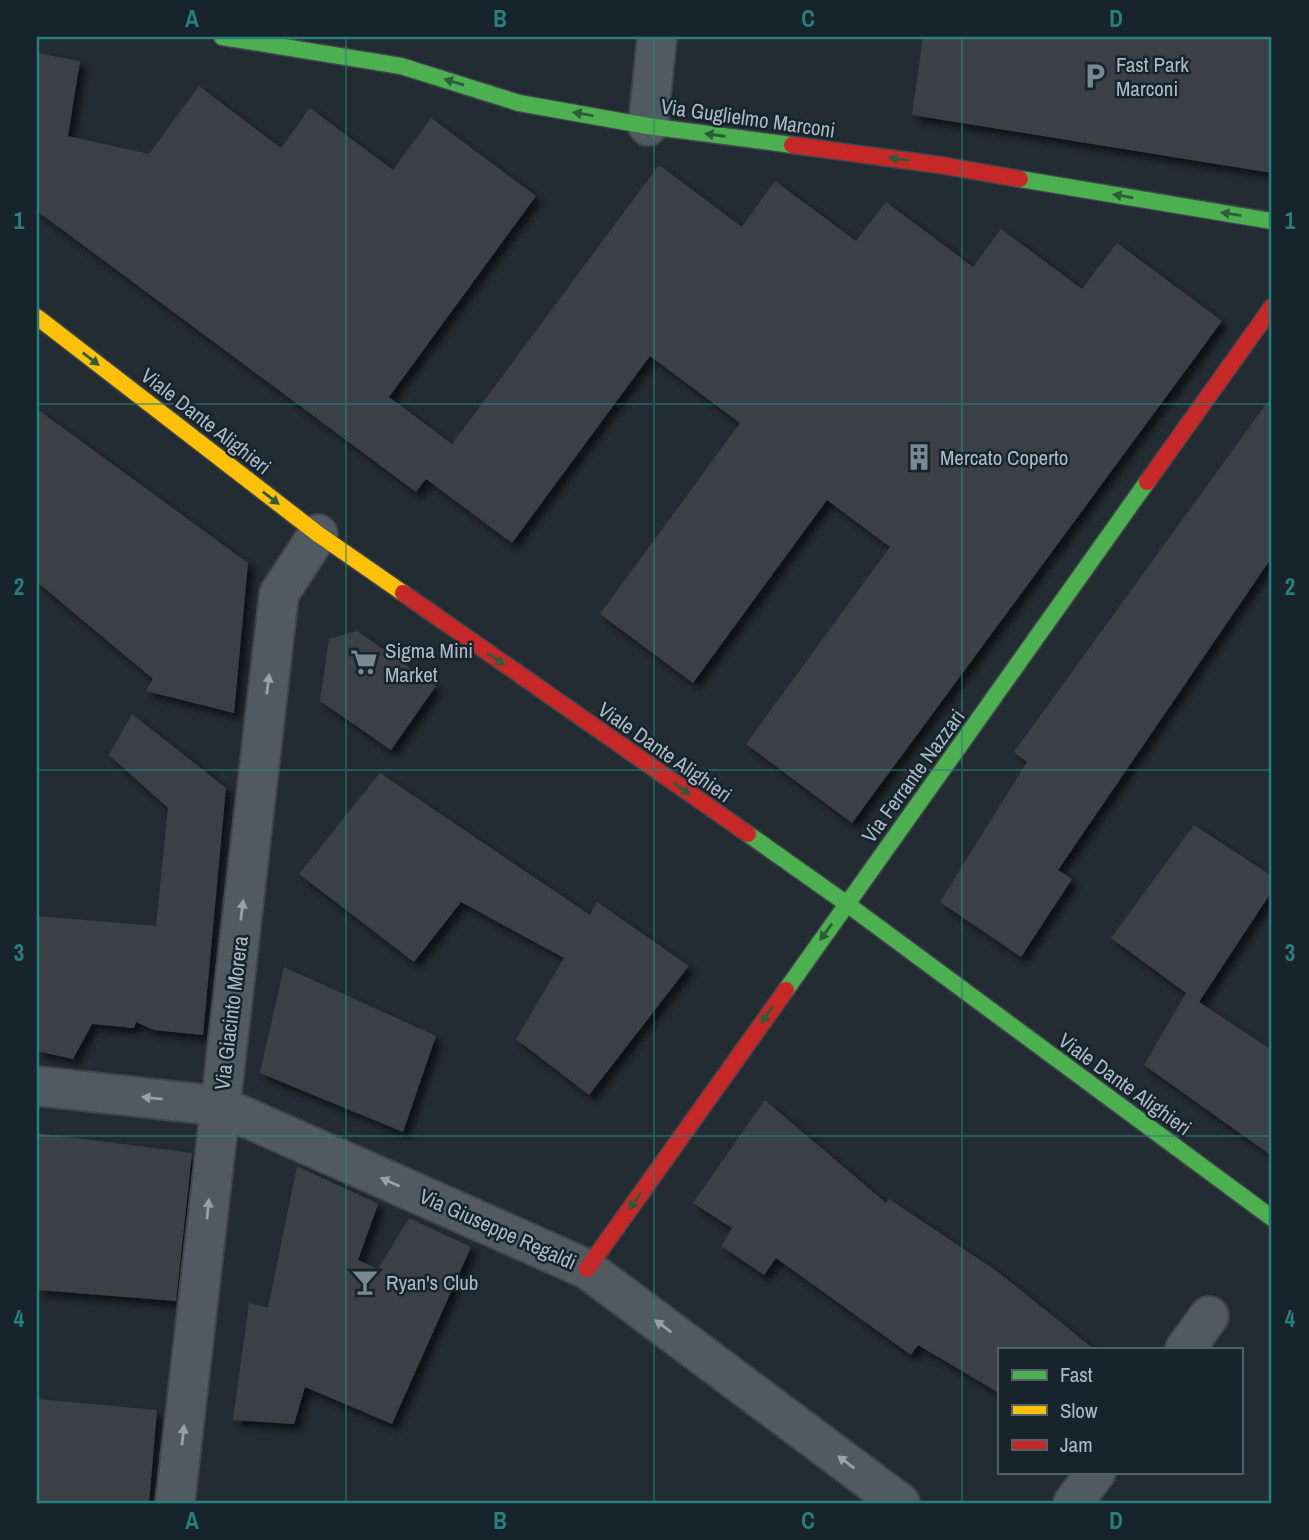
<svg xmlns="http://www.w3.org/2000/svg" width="1309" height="1540" font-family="'Archivo Narrow',sans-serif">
<defs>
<filter id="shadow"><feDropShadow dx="6" dy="6" stdDeviation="3.5" flood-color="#0009"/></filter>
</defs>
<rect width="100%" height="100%" fill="#232c32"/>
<g fill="#3a4147" filter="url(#shadow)">
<polygon points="923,37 1272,37 1272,173 912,115"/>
<polygon points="37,53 80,61 68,136 149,154 199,86 281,148 310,108 393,170 431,118 536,196 389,397 452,444 659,165 742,227 775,181 856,241 886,202 973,267 1001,229 1082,289 1117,243 1222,321 852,823 746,744 890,547 827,500 693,683 600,614 740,423 650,356 512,543 426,479 416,492 37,211"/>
<polygon points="1272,396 1272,557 1058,870 1072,879 1021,957 940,902 1027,762 1014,752"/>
<polygon points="37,409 248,563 234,713 146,691 153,679 37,582"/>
<polygon points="357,631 436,686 391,750 320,701 329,639"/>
<polygon points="132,714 226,788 203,1035 154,1030 136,1022 134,1028 92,1024 73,1059 37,1051 37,916 156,926 168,808 109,755"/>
<polygon points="380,773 590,915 597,902 689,966 589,1095 516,1039 564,958 461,902 414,962 299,874"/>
<polygon points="1194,825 1272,876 1272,891 1199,1002 1272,1050 1272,1156 1144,1065 1186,993 1111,938"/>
<polygon points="284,967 436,1036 403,1132 260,1073"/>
<polygon points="765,1100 886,1203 889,1199 998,1272 1094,1349 999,1349 999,1393 918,1345 911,1355 776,1258 764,1275 721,1246 732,1228 693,1203"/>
<polygon points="37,1133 192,1153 176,1301 37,1290"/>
<polygon points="297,1166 378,1204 358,1260 378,1269 409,1218 471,1247 392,1424 305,1387 294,1424 233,1420 249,1303 268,1308"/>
<polygon points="37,1399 157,1410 149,1503 37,1503"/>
</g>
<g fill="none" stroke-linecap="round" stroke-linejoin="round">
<defs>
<g id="street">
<polyline points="648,126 657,37"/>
<polyline points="37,1086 220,1106 587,1269 900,1503"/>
<polyline points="1185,1349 1209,1316"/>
<polyline points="175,1503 279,594 318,534"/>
<polyline points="1073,1503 1096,1472"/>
</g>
<g id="fast">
<polyline points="222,37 401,66 519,103 648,126 792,145"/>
<polyline points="1020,179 1272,221"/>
<polyline points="748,834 847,904 1272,1218"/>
<polyline points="786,990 1147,482"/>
</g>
<polyline id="slow" points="37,317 318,534 403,593"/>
<g id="jam">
<polyline points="792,145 940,165 1020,179"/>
<polyline points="1147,482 1272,307"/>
<polyline points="403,593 748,834"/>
<polyline points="587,1269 786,990"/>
</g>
</defs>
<use href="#street" stroke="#40464b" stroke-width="42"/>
<use href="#fast" stroke="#40464b" stroke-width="19"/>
<use href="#slow" stroke="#40464b" stroke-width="19"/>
<use href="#jam" stroke="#40464b" stroke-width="19"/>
<use href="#street" stroke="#525a61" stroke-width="38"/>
<use href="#fast" stroke="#4caf50" stroke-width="16"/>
<use href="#slow" stroke="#ffc107" stroke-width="16"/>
<use href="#jam" stroke="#c62828" stroke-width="16"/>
</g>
<defs><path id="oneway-solid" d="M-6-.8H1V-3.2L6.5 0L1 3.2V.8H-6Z" transform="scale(1.75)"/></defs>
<g fill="#2c5c3a">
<use href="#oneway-solid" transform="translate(454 82) rotate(-163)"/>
<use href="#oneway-solid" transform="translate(583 114) rotate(-170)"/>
<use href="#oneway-solid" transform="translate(715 135) rotate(-172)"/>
<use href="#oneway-solid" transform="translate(899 159) rotate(-172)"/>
<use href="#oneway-solid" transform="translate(1123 196) rotate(-170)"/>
<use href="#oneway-solid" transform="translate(1231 214) rotate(-171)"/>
<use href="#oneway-solid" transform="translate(91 359) rotate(38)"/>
<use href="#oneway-solid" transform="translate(271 498) rotate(38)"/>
<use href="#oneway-solid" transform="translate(496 659) rotate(35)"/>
<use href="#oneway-solid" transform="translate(682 789) rotate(35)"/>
<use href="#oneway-solid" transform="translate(826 932) rotate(126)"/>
<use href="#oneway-solid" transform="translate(767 1015) rotate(125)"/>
<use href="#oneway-solid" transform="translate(635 1201) rotate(125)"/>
</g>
<g fill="#95a2ad">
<use href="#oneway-solid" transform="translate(268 684) rotate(-83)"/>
<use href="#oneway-solid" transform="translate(242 910) rotate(-83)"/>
<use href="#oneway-solid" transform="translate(152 1098) rotate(-174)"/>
<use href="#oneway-solid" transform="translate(390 1182) rotate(-156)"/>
<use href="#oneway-solid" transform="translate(208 1209) rotate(-84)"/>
<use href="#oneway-solid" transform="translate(663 1326) rotate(-143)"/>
<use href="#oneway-solid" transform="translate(183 1435) rotate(-84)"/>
<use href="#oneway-solid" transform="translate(846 1462) rotate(-143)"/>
</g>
<path fill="none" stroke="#26807b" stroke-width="2" stroke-opacity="0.55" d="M 346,37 L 346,1503M 654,37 L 654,1503M 962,37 L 962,1503M 37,404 L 1272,404M 37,770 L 1272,770M 37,1136 L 1272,1136"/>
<defs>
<symbol id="parking-bare" viewBox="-9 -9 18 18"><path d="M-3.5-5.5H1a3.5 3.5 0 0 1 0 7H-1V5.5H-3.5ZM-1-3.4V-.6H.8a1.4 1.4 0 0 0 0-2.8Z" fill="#7b8892" stroke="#17242c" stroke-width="2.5" paint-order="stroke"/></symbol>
<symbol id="building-bare" viewBox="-9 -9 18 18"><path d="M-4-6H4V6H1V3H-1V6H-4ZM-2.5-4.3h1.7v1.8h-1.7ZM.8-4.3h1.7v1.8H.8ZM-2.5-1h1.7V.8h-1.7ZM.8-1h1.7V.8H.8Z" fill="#7b8892" stroke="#17242c" stroke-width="2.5" paint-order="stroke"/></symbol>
<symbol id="supermarket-bare" viewBox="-9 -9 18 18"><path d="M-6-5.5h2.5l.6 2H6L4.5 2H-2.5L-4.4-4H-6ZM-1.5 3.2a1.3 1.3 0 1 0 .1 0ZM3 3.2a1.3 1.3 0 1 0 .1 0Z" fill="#7b8892" stroke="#17242c" stroke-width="2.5" paint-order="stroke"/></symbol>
<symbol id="bar-bare" viewBox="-9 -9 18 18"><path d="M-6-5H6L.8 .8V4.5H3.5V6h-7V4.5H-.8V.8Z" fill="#7b8892" stroke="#17242c" stroke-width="2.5" paint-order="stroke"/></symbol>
</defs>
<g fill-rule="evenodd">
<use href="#parking-bare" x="1076" y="57" width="38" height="38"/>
<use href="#building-bare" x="900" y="438" width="38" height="38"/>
<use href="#supermarket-bare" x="345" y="643" width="38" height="38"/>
<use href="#bar-bare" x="346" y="1263" width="38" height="38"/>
</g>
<g text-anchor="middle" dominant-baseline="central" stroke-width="5" stroke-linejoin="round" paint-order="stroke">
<g font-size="21" fill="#abbac6" stroke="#17242c" text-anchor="start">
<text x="1116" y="64">Fast Park<tspan x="1116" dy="24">Marconi</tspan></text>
<text x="940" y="457">Mercato Coperto</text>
<text x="385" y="650">Sigma Mini<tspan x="385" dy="24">Market</tspan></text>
<text x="386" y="1282">Ryan's Club</text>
</g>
<g font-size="21" fill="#abbac6" stroke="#17242c">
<text transform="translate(748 118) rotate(8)">Via Guglielmo Marconi</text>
<text transform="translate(206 421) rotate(38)">Viale Dante Alighieri</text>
<text transform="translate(665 752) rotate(35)">Viale Dante Alighieri</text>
<text transform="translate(913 776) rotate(-54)">Via Ferrante Nazzari</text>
<text transform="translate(231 1013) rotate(-83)">Via Giacinto Morera</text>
<text transform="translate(1125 1084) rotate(36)">Viale Dante Alighieri</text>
<text transform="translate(498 1229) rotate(24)">Via Giuseppe Regaldi</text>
</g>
</g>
<rect width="1309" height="1540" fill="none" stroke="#17242c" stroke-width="77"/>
<rect x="998" y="1348" width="245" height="126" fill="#17242c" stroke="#52606a" stroke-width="2"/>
<rect x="1012" y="1370" width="35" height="10" fill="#4caf50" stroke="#52606a" stroke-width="2"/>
<text x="1060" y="1382" font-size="21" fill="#abbac6">Fast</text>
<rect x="1012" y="1405" width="35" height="10" fill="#ffc107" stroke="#52606a" stroke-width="2"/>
<text x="1060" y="1418" font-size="21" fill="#abbac6">Slow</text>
<rect x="1012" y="1440" width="35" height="10" fill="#c62828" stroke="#52606a" stroke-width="2"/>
<text x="1060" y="1452" font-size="21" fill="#abbac6">Jam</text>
<rect x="38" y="38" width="1232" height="1464" fill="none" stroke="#26807b" stroke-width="2.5"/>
<g font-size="23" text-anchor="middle" font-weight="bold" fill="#26807b">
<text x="192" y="27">A</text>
<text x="500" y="27">B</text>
<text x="808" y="27">C</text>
<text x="1116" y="27">D</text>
<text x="19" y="229">1</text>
<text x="1290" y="229">1</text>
<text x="19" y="595">2</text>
<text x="1290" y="595">2</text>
<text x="19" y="961">3</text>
<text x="1290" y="961">3</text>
<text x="19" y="1327">4</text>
<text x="1290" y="1327">4</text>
<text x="192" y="1529">A</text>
<text x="500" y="1529">B</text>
<text x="808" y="1529">C</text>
<text x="1116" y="1529">D</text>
</g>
</svg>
